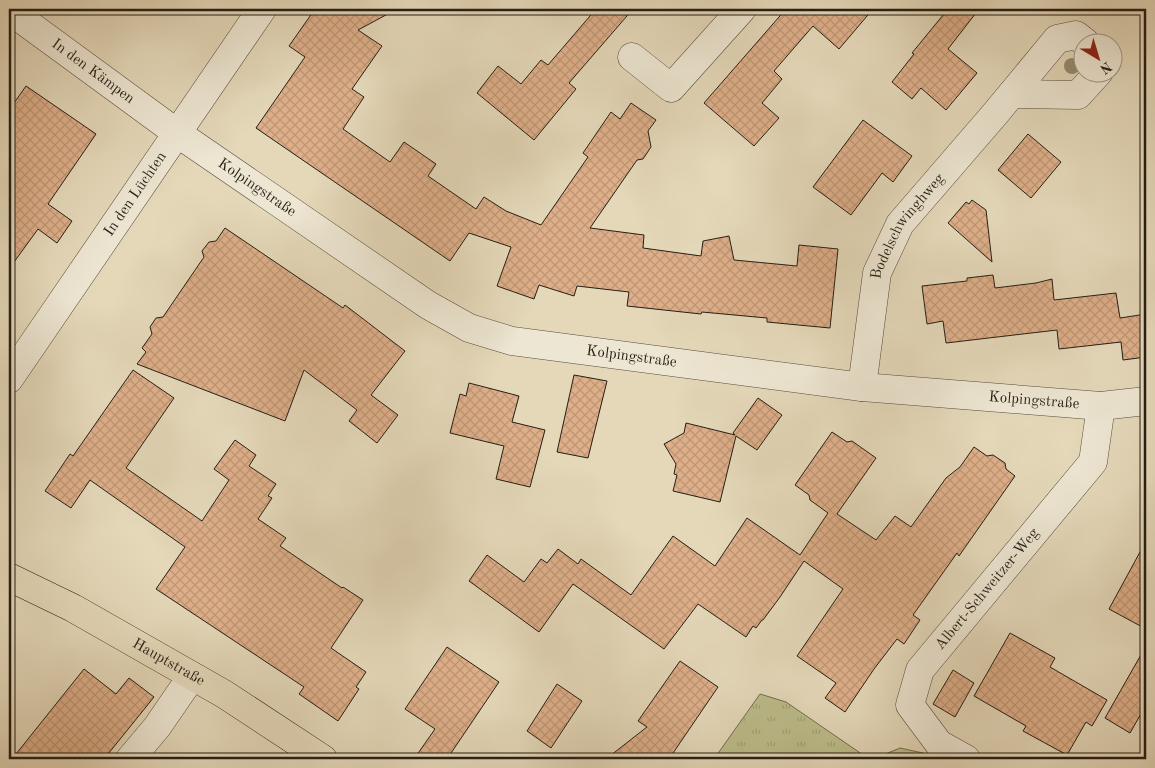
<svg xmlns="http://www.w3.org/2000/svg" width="1155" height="768" font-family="'Old Standard TT',serif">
<defs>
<pattern id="grass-tufts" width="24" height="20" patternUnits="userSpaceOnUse" patternTransform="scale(1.25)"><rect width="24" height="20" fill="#bcbc8a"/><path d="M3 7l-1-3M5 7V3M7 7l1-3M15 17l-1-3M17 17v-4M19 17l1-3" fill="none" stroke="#a1a176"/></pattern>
<pattern id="building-cross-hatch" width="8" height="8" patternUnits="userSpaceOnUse" patternTransform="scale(1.25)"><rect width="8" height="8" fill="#deaf89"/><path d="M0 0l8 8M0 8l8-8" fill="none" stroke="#be9675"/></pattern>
</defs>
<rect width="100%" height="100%" fill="#e4d8b9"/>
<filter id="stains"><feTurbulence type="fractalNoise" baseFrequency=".004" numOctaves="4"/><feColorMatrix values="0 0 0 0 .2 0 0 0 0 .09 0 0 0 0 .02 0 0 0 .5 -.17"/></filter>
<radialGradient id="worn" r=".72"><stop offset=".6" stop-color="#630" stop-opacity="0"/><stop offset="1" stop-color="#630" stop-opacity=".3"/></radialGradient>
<g fill="url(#grass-tufts)" stroke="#716d50">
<polygon points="760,694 786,702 869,759 714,759"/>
<polygon points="900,748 923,753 934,759 873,759"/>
</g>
<g fill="url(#building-cross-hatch)" stroke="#261e15">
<polygon points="315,9 397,9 358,30 382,46 352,89 364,97 343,129 390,162 404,142 436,164 428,176 476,209 484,197 506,211 541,225 588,157 583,153 611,112 620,119 631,103 656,120 648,131 651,147 643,159 637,160 590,228 644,235 643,248 701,256 703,241 729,236 734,260 797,266 799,245 838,249 830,328 767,322 767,318 702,312 701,314 627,306 629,292 577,286 574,296 539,285 534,299 497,286 511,247 469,233 450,261 256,128 305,57 289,46"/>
<polygon points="596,9 633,9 569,83 576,89 534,140 477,93 498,66 521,84 541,60 548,65"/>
<polygon points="786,9 873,9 839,49 813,26 774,71 782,79 762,103 779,118 754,146 704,103"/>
<polygon points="948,9 979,9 948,49 977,73 946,110 921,88 912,99 892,82 914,54 912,53"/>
<polygon points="26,86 96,134 48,204 72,221 57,243 38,229 9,269 9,110"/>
<polygon points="863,120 912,156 893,182 882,173 851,215 813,187"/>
<polygon points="1028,134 1061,162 1031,198 998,170"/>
<polygon points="972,200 986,210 992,262 948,223 966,202 969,204"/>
<polygon points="225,228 343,308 345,305 405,351 371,395 398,415 377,443 349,421 357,410 304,370 285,421 137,364 146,352 142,348 152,334 150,327 156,318 163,317 204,257 202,251 209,242 216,241"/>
<polygon points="993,275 995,288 1036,283 1052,279 1054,300 1116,293 1120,318 1146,314 1146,357 1123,360 1121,342 1059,349 1057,330 946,343 943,321 927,324 922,286 967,281 967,278"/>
<polygon points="133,370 174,398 126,468 202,521 229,480 214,469 235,440 256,455 249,466 276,484 268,496 272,498 258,519 286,538 280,546 342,588 343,587 363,600 331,648 366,672 356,687 359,689 338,721 299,694 304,687 156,589 185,547 90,480 71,508 45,491 70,454 73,456"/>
<polygon points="574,375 607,381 588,458 557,452"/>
<polygon points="469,383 519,396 512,422 545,430 530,487 496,479 504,446 450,433 460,394 466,396"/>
<polygon points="758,398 782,415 757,450 736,436 720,502 673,491 677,475 674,474 676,464 664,444 684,433 686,423 735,435 733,433"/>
<polygon points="832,432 847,442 852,441 876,458 837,514 876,540 895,516 911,527 946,478 960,467 974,447 987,456 993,455 1005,463 1006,469 1015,476 959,556 957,553 913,615 920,620 904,644 897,639 874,669 845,712 825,698 836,683 797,656 843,589 804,561 780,597 763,620 762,620 756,628 753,626 746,637 698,604 664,649 573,584 539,632 469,581 487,555 524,582 541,559 547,563 558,549 578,564 581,559 631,595 673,536 715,566 747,518 800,555 828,513 810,500 809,495 795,485"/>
<polygon points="1146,541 1146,629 1109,609"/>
<polygon points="1010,633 1055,658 1050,667 1107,700 1092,726 1086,722 1067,755 1023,731 1026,726 974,696"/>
<polygon points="1146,646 1146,705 1130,733 1105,718"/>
<polygon points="447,647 499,682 447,759 414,759 435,729 405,709"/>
<polygon points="680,661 718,687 669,759 606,759 647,727 638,721"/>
<polygon points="84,669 116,694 129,678 154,697 104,759 12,759"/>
<polygon points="953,670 974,683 955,717 933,704"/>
<polygon points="557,684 582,701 551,748 527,731"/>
</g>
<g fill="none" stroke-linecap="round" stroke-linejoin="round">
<defs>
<g id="minor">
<path id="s1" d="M 9,10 L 177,133 L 428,305 L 469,328 L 512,341 L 862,387 L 1101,406 L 1146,401"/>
<polyline points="632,57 671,88 742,9"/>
<polyline points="1012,94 1078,95 1099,72"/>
<path id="s2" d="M 9,379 L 262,9"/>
<path id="s3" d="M 862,387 L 877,273 L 900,224 L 995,114 L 1057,39 L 1076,35 L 1085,42"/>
<polyline points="130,759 157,727 192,676"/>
<path id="s4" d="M 966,759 L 939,744 L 910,705 L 920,670 L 1093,462 L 1101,406"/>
</g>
<g id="major">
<path id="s5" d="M 9,577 L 73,608 L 224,694 L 323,759"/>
</g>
</defs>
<use href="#minor" stroke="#564c3e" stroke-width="29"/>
<use href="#major" stroke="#261e15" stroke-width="29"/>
<use href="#minor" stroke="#ede6d2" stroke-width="28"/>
<use href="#major" stroke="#e4d8b9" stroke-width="28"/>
</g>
<circle fill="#948c72" cx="1072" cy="66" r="8"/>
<g text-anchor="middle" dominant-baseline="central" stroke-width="4" stroke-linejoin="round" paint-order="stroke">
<g font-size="15" fill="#261e15" stroke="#ede6d2">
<text stroke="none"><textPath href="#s1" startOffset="104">In den Kämpen</textPath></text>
<text stroke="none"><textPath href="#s1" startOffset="305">Kolpingstraße</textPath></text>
<text stroke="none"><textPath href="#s2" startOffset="224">In den Lüchten</textPath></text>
<text stroke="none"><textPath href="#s3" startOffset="171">Bodelschwinghweg</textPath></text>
<text stroke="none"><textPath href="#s1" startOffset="725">Kolpingstraße</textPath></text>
<text stroke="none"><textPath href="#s1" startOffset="1130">Kolpingstraße</textPath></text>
<text stroke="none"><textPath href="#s4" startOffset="221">Albert-Schweitzer-Weg</textPath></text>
<text stroke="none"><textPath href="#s5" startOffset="181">Hauptstraße</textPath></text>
</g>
</g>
<rect width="1155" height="768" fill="none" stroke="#e4d8b9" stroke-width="30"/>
<rect x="10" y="10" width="1135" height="748" fill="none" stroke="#261e15" stroke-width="2.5"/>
<rect x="15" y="15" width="1125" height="738" fill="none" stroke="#261e15"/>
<g transform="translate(1098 58) rotate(142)"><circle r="24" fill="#ede6d2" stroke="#9d9686"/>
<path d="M0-4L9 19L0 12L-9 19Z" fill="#8f2418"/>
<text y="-8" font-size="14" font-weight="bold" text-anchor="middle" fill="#261e15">N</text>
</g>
<rect width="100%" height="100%" filter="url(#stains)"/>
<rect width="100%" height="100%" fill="url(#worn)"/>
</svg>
